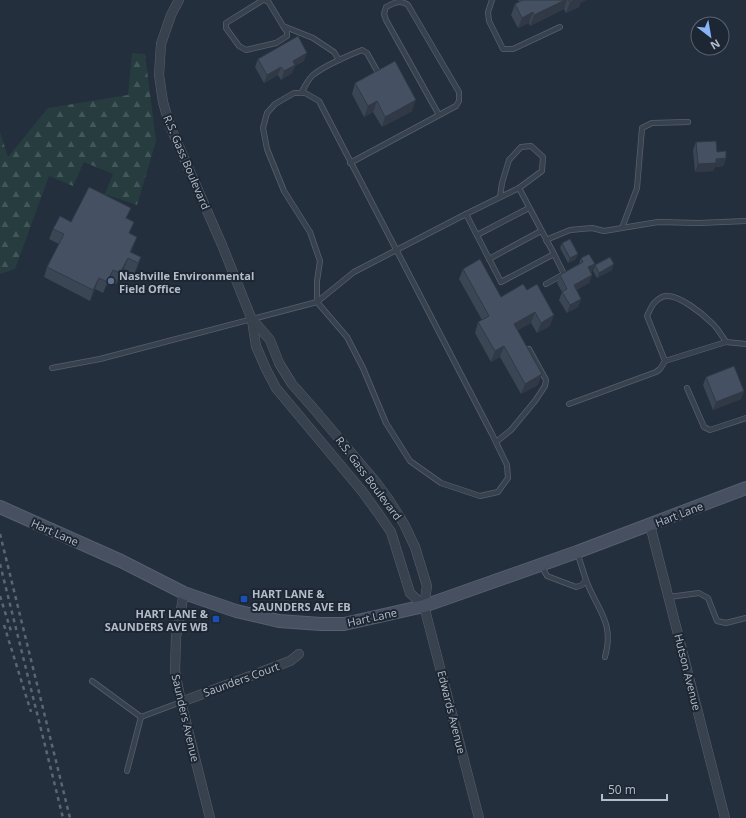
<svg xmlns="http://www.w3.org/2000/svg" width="746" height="818" font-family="'Open Sans',sans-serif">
<defs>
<pattern id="forest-firs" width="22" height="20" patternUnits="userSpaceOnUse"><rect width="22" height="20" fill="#263c3f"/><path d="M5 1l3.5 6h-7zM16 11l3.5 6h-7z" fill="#435659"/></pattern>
</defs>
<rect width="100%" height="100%" fill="#242f3e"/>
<polygon fill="url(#forest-firs)" points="132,53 145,54 156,141 137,205 105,194 113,174 84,162 73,186 49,176 15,269 0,274 0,132 8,157 48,108 128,95"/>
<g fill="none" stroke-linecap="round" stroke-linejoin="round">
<defs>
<g id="lane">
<polyline points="492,0 488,12 489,21 503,49 513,49 560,27"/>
<polyline points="283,26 287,32 287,36 276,43 246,50 239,46 226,28 226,23 263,0 268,1 283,26 313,38 334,52 339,60"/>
<polygon points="294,93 305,93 319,101 492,434 507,465 508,478 498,492 480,496 441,483 410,461 386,423 363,368 347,337 317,302 317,281 320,261 310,232 284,191 267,149 263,128 267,113 275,104"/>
<path d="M 301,93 C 305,87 308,79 313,75 C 324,66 349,55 362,50 L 367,53 L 380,76"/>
<path d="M 350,163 L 456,106 L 459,101 L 459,92 L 408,5 C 401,0 395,2 386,7 L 384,14 L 386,20 L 439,115"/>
<polygon points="519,188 554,254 501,282 466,214"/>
<polyline points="500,197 502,183 509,160 521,147 531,146 543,157 542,171 519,188"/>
<polyline points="622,228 637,188 642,128 652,123 688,122"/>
<polyline points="477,235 529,208"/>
<polyline points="547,242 546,240 570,230 592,228 604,231 658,222 699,223 746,221"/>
<polyline points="489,259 541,231"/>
<polyline points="546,284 564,274 554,254"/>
<polyline points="665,361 726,342"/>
<polyline points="52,368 100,359 317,302 354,272 466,214"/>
<polyline points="687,388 704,427 710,430 746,418"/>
<path d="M 569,404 L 656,372 L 660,369 L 665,361 L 647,316 C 651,308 653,301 662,297 C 676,291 704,315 713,324 C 718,329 722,336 726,342 L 746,344"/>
<polyline points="496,442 511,430 535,401 545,386 546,380 529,349"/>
<polyline points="541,565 547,576 576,587 582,585 586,580 577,552"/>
<path d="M 586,580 C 597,610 615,622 605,657"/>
<polyline points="669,597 699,593 708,598 717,621 726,623 746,618"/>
<polyline points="92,681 141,717"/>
<polyline points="141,717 181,702"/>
<polyline points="127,771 141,717"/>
</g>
<g id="street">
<polyline points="179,0 171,15 161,44 159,75 163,102 170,126 222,245 252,320 256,346 266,369 276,388 362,491 378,513 391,532 410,593 424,606"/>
<polyline points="253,320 270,340 279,363 292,384 314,409 375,481 389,500 404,524 415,547 427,586 424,606 479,818"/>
<polyline points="650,525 725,818"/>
<polyline points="184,593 176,637 175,671 181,702 210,818"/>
<polyline points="181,702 290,661 299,654"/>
</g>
<polyline id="secondary" points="0,507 121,561 184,593 236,611 279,621 321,624 344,624 424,606 577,552 746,488"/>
</defs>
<use href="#lane" stroke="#565f6c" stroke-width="6"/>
<use href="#street" stroke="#565f6c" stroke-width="10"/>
<use href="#secondary" stroke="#565f6c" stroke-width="14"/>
<use href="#lane" stroke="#38414e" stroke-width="4.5"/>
<use href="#street" stroke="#38414e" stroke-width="9"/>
<use href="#secondary" stroke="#465061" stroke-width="12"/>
<g stroke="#5a6575" stroke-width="2.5" stroke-dasharray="4 4" stroke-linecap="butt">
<polyline points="0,534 70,818"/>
<polyline points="0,564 63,818"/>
<polyline points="0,596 11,631"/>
<polyline points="4,625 31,712"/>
</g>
</g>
<g fill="#3b4654">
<polygon points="518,0 586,0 580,3 579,7 566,13 564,9 530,26 529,23 518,28 511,15 515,4 519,2"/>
<polygon points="258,59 304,61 295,66 292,73 281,80 278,75 264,83 255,67"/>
<polygon points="355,83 412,111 382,127 373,112 364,117 352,94"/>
<polygon points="696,142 717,152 726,158 723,166 715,167 713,171 695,172 693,150"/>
<polygon points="127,218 133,248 131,252 141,257 137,268 134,274 124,269 116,284 109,280 103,293 95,289 90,301 44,277 47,267 59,244 49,239 53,229 71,222"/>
<polygon points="562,243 576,259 568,263 560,248"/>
<polygon points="581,258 592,272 591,272 592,275 589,283 576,290 581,299 578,307 567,313 559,300 562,292 557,283 560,275 579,264"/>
<polygon points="595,265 612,270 597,278 593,271"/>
<polygon points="463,269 501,297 523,284 550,326 537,333 531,323 517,330 538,385 521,394 500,357 491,362 475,333 478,322 482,320 459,279"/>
<polygon points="706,377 744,391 741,399 713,410 703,385"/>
</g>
<g fill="#303945">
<polygon points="565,0 567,0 564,9 530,26 534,15"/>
<polygon points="574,0 586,0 580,3 579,7 566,13 570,2"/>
<polygon points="533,12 529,23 518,28 522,18"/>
<polygon points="307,53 304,61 295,66 292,73 281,80 284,71 293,61"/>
<polygon points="281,67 278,75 264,83 267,75"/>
<polygon points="416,100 412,111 382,127 385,117"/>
<polygon points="377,101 373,112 364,117 368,106"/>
<polygon points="726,158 723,166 715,167 713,171 695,172 698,164 716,159"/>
<polygon points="134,222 130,233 125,244 129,233"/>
<polygon points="137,237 133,248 128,258 124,269 116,284 120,273"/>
<polygon points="578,254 576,259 568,263 570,258"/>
<polygon points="141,257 137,268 134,274 138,263"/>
<polygon points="595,264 592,272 585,275 588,267"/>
<polygon points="614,264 612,270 597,278 599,273"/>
<polygon points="113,270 109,280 103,293 107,282"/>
<polygon points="592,275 589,283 571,293 574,285"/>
<polygon points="99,278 95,289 90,301 93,290"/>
<polygon points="581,299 578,307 567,313 570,305"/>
<polygon points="535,312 531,323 510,335 514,324"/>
<polygon points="554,315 550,326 537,333 541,323"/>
<polygon points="504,346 500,357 491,362 495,351"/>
<polygon points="542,374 538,385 521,394 525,384"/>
<polygon points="744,391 741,399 713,410 716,402"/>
</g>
<g fill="#455162" stroke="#303945">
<polygon points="523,0 565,0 534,15 533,12 522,18 515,4"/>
<polygon points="568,0 574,0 570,2"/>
<polygon points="298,36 307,53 293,61 295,65 284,71 281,67 267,75 258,59"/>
<polygon points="395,61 416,100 385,117 377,101 368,106 355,83"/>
<polygon points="716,141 717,152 726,151 726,158 716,159 716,163 698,164 696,142"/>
<polygon points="89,187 131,208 126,218 134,222 129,233 137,237 130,252 141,257 138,263 128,258 120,273 113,270 107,282 99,278 93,290 47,267 64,234 53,229 60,216 71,222"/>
<polygon points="570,239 578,254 570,258 562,243"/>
<polygon points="589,254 595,264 588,267 592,275 574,285 581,299 570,305 562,292 567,289 560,275 583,262 581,258"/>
<polygon points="610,257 614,264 599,273 595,265"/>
<polygon points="480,259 501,297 523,284 527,290 537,284 554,315 541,323 535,312 514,324 542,374 525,384 504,346 495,351 478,322 489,316 463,269"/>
<polygon points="734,366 744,391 716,402 706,377"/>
</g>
<circle fill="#5c6f8a" stroke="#1d2633" stroke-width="1.5" cx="111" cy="281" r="4"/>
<g fill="#1a4fb4" stroke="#1d2633" stroke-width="1.5">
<rect x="240" y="595" width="8" height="8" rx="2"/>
<rect x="212" y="615" width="8" height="8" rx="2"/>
</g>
<g text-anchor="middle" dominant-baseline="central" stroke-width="4" stroke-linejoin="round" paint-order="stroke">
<g font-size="11" fill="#b4bcc9" stroke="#1d2633">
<text transform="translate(187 162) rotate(67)">R.S. Gass Boulevard</text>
<text transform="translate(369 478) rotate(53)">R.S. Gass Boulevard</text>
<text transform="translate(679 514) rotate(-21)">Hart Lane</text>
<text transform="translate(55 532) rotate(24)">Hart Lane</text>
<text transform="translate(372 617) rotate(-12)">Hart Lane</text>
<text transform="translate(688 672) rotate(76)">Hutson Avenue</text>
<text transform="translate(241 679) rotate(-20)">Saunders Court</text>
<text transform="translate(452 712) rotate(76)">Edwards Avenue</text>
<text transform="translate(186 718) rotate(77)">Saunders Avenue</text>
</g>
<g font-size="11" font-weight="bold" fill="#b4bcc9" stroke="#1d2633" text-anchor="start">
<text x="119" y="275">Nashville Environmental<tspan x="119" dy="13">Field Office</tspan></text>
<text x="252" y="593">HART LANE &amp;<tspan x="252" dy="13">SAUNDERS AVE EB</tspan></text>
<text x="208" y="613" text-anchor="end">HART LANE &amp;<tspan x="208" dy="13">SAUNDERS AVE WB</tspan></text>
</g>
</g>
<g transform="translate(710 36) rotate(149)"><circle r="19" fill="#1d2633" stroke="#59626f"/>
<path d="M0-3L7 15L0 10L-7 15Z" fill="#8ab4f8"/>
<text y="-6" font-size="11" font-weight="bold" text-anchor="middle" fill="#b4bcc9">N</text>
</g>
<path d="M602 794v6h65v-6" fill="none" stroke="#b4bcc9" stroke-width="2"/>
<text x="608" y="794" font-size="12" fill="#b4bcc9" stroke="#1d2633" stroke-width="3" paint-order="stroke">50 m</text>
</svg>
